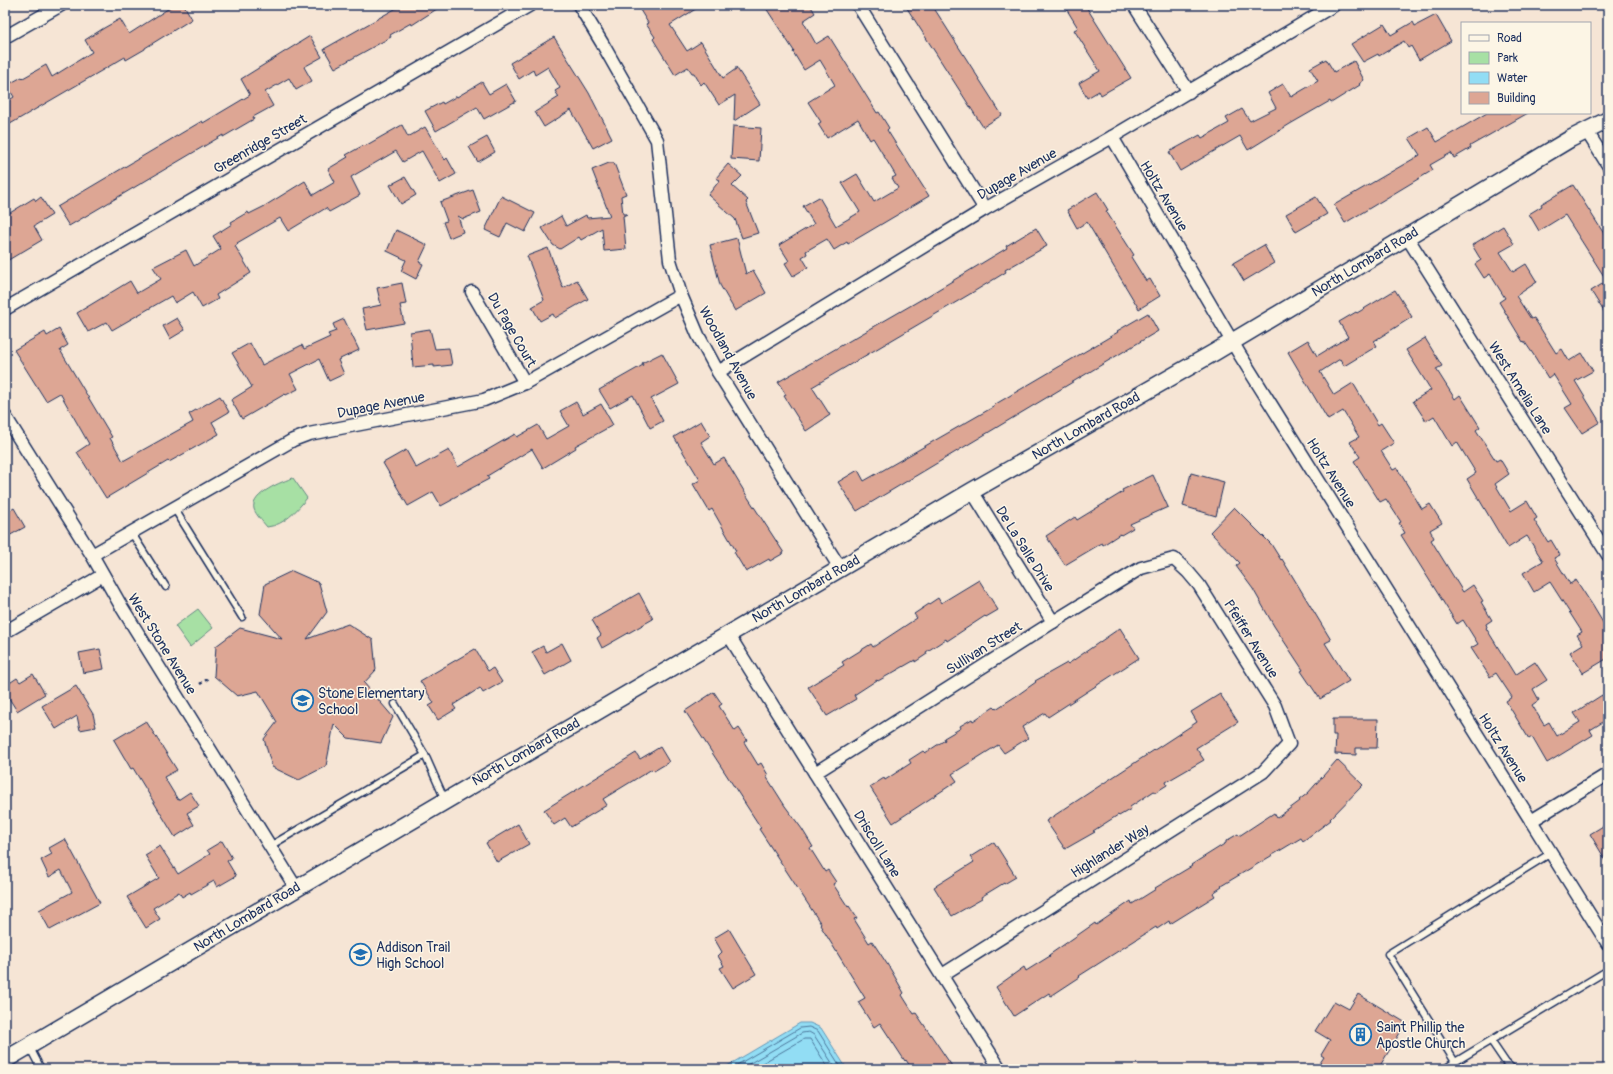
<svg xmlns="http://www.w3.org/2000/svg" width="1613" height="1074" font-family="Pangolin,sans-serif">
<rect width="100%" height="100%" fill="#f6e5d5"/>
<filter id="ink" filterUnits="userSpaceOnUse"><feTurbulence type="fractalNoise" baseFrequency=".025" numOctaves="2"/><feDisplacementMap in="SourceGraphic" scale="8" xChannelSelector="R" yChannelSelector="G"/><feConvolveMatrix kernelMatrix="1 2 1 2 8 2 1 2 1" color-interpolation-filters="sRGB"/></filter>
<g filter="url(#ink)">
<g fill="#a7e0a4" stroke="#618881">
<path d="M 293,478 L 307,498 C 296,511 285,525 267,527 C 263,522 256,515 254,509 C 250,494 283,481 293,478 Z"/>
<polygon points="198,609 213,628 190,647 175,626"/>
</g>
<polygon fill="#92ddf4" stroke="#6297b8" points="800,1023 810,1023 821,1028 847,1069 722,1069"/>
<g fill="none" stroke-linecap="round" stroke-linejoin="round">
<g stroke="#4b759a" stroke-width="1">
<polyline points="730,1069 800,1028 809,1027 818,1031 842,1069"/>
<polyline points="740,1069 802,1033 809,1032 814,1035 836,1069"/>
<polyline points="752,1069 804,1039 810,1039 829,1069"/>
</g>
</g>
<g fill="#dda694" stroke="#1b2f5e">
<polygon points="174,5 184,5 192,19 145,48 145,49 126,60 125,57 5,127 5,103 14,97 7,85 22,77 23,78 46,65 52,77 92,52 85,40 104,28 120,19 129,34"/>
<polygon points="402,5 443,5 412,25 411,23 390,35 391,37 335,68 324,49"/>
<polygon points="637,5 702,5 670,25 687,51 701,42 723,78 736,69 736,67 760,104 734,121 735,95 719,105 704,82 701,85 694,73 692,73 688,67 675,75 653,39 655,37 646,24 648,23"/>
<polygon points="764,5 810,5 815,13 803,21 816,44 829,36 877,113 879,112 889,128 887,130 929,196 848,244 847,242 834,250 827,239 806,251 807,254 802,257 808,267 793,276 785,263 789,261 779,245 814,224 803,206 819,197 836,226 860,212 842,183 857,174 874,202 898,188 892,178 896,176 873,138 870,140 858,119 827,138 818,124 821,122 808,102 835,85 820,60 804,70 793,52 794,51"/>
<polygon points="905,5 932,5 1002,115 983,127"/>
<polygon points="1064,5 1085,5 1131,78 1101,95 1099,91 1087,98 1079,83 1100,71 1074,30 1078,28"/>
<polygon points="1436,15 1451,41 1419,60 1411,46 1408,48 1404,41 1379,56 1378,54 1363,62 1351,44 1384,24 1391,35 1413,22 1415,26"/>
<polygon points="310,36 322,57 304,67 312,81 296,90 289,78 265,92 273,106 253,117 254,119 223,137 223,135 69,226 57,207 202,121 203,123 250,95 241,79"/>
<polygon points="554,37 589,93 612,138 593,148 571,110 544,127 535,112 559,97 555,91 560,88 548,67 535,75 533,70 519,79 510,63"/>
<polygon points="1326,59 1334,72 1354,61 1364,80 1359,84 1360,85 1331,103 1330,101 1290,124 1248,150 1240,136 1180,171 1169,152 1200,135 1202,138 1229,123 1226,118 1242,109 1250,121 1276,108 1268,93 1283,84 1291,97 1318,81 1310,68"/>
<polygon points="482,82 489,94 506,84 516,101 484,119 477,107 436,131 425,111 442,102 443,104 457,96 457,97"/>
<polygon points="1487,113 1528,113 1470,146 1471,148 1454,158 1451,153 1430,165 1433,170 1345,223 1334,205 1420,155 1409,138 1428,127 1437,142"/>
<polygon points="402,125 408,137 425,127 445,160 447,158 456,174 440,183 422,151 403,162 396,151 351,177 360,195 329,212 326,208 288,231 280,218 237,243 238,244 235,246 251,273 216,295 218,299 202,308 193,292 175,303 171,296 112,330 107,322 88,332 77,313 130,281 137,293 161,279 153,267 186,250 194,266 221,249 213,236 232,224 231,222 248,212 249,214 263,207 305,181 313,195 335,182 328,169 348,157 346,155 364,145 365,146"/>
<polygon points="733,126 761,128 759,161 731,159"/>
<polygon points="487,137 495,152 478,162 469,147"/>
<polygon points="609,163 614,163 626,194 621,196 623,214 627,214 623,216 626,249 604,251 602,228 581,240 579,237 560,249 553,245 542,228 561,216 566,226 586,215 587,218 610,216 592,170"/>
<polygon points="728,164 742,176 732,186 748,200 746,202 758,233 742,238 735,219 708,195 720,180 716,178"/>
<polygon points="405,177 416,195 401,204 390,185"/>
<polygon points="1573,185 1608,240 1608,318 1591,291 1607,281 1565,215 1539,231 1529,214 1542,206 1541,204"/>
<polygon points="473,190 481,212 463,219 458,216 463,232 449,238 443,222 447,221 440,202"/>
<polygon points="1097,192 1108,210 1106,211 1134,255 1131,257 1146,281 1150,279 1160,296 1139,309 1087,222 1077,228 1067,210"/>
<polygon points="501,196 535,213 525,232 507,223 500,237 485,230"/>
<polygon points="41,197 52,215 34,226 42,240 5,262 5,216 34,198 36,201"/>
<polygon points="1316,197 1327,214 1296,232 1286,214"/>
<polygon points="1503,226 1514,244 1500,252 1513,272 1526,264 1537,282 1516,296 1531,319 1534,318 1556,353 1562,349 1569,361 1582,353 1593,371 1575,381 1600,422 1582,433 1565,408 1572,404 1553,374 1548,378 1533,354 1524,341 1523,342 1499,302 1505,298 1490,274 1484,278 1475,264 1481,260 1472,245"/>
<polygon points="1036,228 1047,246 1005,270 1006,272 970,294 812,387 830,415 806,431 784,396 786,395 778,382 929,295 1007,248 1006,246"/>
<polygon points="396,230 427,245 419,262 423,264 416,279 401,271 406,260 387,251"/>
<polygon points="737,238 746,274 753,270 766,293 735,311 720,285 710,245"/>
<polygon points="1264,245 1274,263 1244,281 1233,263"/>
<polygon points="548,248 563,288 577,280 588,299 555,318 553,314 540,321 532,307 544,300 527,256"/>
<polygon points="402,283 406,304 400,305 404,323 367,330 362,309 381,305 377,288"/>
<polygon points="1395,290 1412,317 1374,341 1377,346 1344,366 1340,359 1320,372 1334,395 1353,383 1378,425 1381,423 1394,443 1381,451 1393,470 1397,468 1422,509 1430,504 1442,523 1430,530 1434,538 1431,540 1463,592 1473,585 1483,601 1481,602 1492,620 1486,624 1487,627 1486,628 1515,675 1535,662 1547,680 1533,689 1539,700 1532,705 1544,725 1549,722 1557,736 1580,722 1574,713 1602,695 1608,704 1608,719 1590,730 1593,735 1547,763 1532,737 1529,739 1506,701 1512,697 1496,673 1490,677 1471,648 1478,644 1463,620 1457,624 1401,535 1405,533 1399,523 1401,522 1386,499 1380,502 1354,461 1360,457 1350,442 1359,437 1343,411 1328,420 1288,352 1308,340 1317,356 1348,337 1339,322 1356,312 1357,313"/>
<polygon points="1148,313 1158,331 857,511 838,482 858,470 864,481 995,406 994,405 1118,332 1117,331"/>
<polygon points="177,318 185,330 170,339 163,326"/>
<polygon points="344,319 359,350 338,360 344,374 329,381 319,359 290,374 298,389 286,395 285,394 242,419 231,400 252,387 232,353 250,343 262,365 302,345 304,349 330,337 328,334 336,331 333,324"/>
<polygon points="59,329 68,345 60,350 112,437 110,438 123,461 193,422 189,414 220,396 229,412 212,422 219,434 169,462 168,461 106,498 77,452 89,444 60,393 46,401 14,350 45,332 47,336"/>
<polygon points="430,329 435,349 449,348 452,365 434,367 434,365 413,367 410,332"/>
<polygon points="1425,338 1442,366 1436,369 1455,399 1460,395 1480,427 1476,430 1496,461 1500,459 1509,474 1495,484 1511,511 1527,501 1537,518 1534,520 1548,542 1551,540 1560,555 1554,558 1570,584 1576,580 1593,606 1608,631 1608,658 1583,673 1570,652 1583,644 1577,635 1582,632 1550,582 1534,592 1523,573 1543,561 1527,536 1508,548 1467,479 1476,473 1457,442 1452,446 1434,416 1426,421 1413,401 1431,390 1406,350"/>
<polygon points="662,353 679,384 651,399 663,421 650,428 633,395 610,408 599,390 643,365 642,363"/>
<polygon points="576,402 583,414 601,404 613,425 575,446 576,448 543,468 532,449 487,476 489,479 451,499 452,500 441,506 433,492 408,506 383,463 406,450 416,468 449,450 458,467 515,434 517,437 538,425 546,439 569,426 560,411"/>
<polygon points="701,421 710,436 701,442 714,464 724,458 747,496 784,553 770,561 769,559 746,572 734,552 736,551 712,509 709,511 693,484 700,480 674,437"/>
<polygon points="1191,473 1224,482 1216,516 1183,506"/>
<polygon points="1153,475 1168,507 1130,524 1133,528 1121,535 1120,534 1103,545 1102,543 1065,565 1046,536 1075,517 1077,520 1123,492 1122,490"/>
<polygon points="1234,507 1271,544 1281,560 1282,559 1331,640 1325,643 1349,681 1320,699 1301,671 1303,670 1274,626 1253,589 1236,566 1240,563 1210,532"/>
<polygon points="14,508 25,527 5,538 5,514"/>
<polygon points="292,571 319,583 327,612 307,639 348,624 373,640 376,670 364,683 393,717 381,743 348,738 334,724 326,766 299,780 272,767 264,739 277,722 258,691 237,696 214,676 216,646 240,628 282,639 260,614 265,584"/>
<polygon points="979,580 998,610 986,617 985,616 947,641 946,639 926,652 927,654 915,662 915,660 878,681 877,680 854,695 856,699 827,716 808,687 844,665 842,662 871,644 873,647 917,618 914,614 938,598 941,603"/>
<polygon points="639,593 653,619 602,648 597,638 601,635 592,620"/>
<polygon points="1120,628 1139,658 1048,717 1045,713 1022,727 1028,738 1004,753 998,745 952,774 957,781 893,823 870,787 884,778 885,780 911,763 909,760 923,751 925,753 945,740 944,738 961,728 960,726 972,719 973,721 994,707 996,709 1019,694 1036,682 1035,681 1067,663 1068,664"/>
<polygon points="562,643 571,660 545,675 532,652 543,646 546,652"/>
<polygon points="100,649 104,669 83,673 79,653"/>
<polygon points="475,649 488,671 493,668 502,682 483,693 480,688 453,705 456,709 438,720 429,706 434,703 420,681"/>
<polygon points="33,674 45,694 17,711 5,692 5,686 17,678 20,682"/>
<polygon points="76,686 93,714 96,727 80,730 77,716 56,729 42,706"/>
<polygon points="714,692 722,704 719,706 735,731 739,728 747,740 744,742 758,765 761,763 768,775 766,776 785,806 802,829 813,847 810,848 825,872 828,870 836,882 833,884 848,907 849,906 857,918 854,919 869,943 872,941 891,970 904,993 902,995 914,1014 916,1013 954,1069 912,1069 906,1060 905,1061 880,1023 874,1027 858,1002 865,998 820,925 821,924 759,829 761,828 685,711"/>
<polygon points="1220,694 1238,722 1196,748 1204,760 1166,782 1167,785 1156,792 1154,791 1130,807 1131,809 1119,816 1118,815 1093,831 1095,832 1065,849 1046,821 1197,722 1191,712"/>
<polygon points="1333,719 1378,719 1377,748 1356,748 1356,755 1335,754 1336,735 1333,735"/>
<polygon points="146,721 177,770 164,777 178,800 190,792 199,806 187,813 194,825 175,837 133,768 131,769 114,740"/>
<polygon points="660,747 669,762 654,771 652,769 603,799 607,805 571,827 565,818 554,825 544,810 636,753 640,759"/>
<polygon points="1337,760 1363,785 1330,819 1331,820 1303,841 1301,838 1221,886 1222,887 1213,893 1215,896 1170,924 1169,921 1157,929 1156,927 1079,976 1080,977 1051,996 1049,993 1014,1016 996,987 1024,967 1026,971 1050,956 1049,955 1095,923 1096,925 1131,901 1132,904 1156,889 1155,888 1192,866 1191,865 1226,843 1226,841 1238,834 1239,836 1274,813 1277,818 1300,801 1299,800 1308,793"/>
<polygon points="1608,823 1608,864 1590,834"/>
<polygon points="518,824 529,844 497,862 486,843"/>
<polygon points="65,839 100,903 50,930 39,910 72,892 61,870 49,877 41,860 52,854 49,848"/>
<polygon points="222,841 232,858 227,861 236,876 217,887 214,881 191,894 190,892 182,897 179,892 153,908 160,919 146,928 127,897 159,878 145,855 160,846 178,874 210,854 207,850"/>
<polygon points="994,842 1016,877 1004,884 1004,883 981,897 982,899 952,916 934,887 974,862 970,857"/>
<polygon points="729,929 756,974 733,988 720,968 724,966 718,956 722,952 714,938"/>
<polygon points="1358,994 1406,1023 1378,1069 1316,1069 1324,1057 1321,1055 1330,1040 1315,1031 1334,1001 1349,1009"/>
</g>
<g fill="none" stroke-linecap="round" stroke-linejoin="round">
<defs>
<g id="service">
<polyline points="174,508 242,617"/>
<polyline points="131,532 166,587"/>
<polyline points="395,704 425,755 445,800"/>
<polyline points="270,846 425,755"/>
<polyline points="1551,853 1388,954 1455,1062 1608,970"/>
<polyline points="1491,1041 1506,1063 1513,1069"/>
<polyline points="29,1046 41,1069"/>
<polyline points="1445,1069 1455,1062"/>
</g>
<g id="minor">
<polyline points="579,5 602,43 657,140 670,260 681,295 698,335 718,372 840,568"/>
<polyline points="858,5 985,209"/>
<polyline points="1134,5 1189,92"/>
<polyline points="5,37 61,5"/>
<polyline points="1586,130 1608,165"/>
<polyline points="1112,137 1240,355 1608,944"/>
<polyline points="1407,237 1608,555"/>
<polyline points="472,292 525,383"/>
<polyline points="5,309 530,5"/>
<polyline points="718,372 985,209 1112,137 1334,5"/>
<polyline points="5,416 92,555 121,606 296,888"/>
<polyline points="972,491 1053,622"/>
<polyline points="92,555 293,440 309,434 484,400 525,383 681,295"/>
<polyline points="5,632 103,575"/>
<polyline points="728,634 1000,1069"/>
<polyline points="815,773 1053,622 1141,568 1174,559 1188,572 1199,585 1275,706 1289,744 1263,772 942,975"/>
<polyline points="1531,821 1608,774"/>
</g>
<polyline id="tertiary" points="5,1060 972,491 1215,352 1570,139 1608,120"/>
</defs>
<use href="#service" stroke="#1b2f5e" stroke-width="9"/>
<use href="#minor" stroke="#1b2f5e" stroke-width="15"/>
<use href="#tertiary" stroke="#1b2f5e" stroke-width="19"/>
<polyline stroke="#1b2f5e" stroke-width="2.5" stroke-dasharray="3 3" stroke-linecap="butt" points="200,684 209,678"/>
<use href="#service" stroke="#fcf5e5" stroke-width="6"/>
<use href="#minor" stroke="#fcf5e5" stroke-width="12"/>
<use href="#tertiary" stroke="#fcf5e5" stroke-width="16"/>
</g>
</g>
<defs>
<symbol id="school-ring" viewBox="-11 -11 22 22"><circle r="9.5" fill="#fcf5e5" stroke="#1f6fb2" stroke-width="1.5"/><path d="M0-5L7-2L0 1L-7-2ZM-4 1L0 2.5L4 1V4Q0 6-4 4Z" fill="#1f6fb2"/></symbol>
<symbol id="building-ring" viewBox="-11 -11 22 22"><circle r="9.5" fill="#fcf5e5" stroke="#1f6fb2" stroke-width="1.5"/><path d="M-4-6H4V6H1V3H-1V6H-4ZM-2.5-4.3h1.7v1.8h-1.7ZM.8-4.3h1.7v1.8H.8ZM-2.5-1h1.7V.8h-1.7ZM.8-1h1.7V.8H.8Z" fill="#1f6fb2"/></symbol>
</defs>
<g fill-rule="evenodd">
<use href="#school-ring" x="290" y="688" width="25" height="25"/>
<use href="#school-ring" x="348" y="942" width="25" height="25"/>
<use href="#building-ring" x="1348" y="1022" width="25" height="25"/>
</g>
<g text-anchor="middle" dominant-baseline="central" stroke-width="3" stroke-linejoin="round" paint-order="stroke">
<g font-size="14" fill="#1b2f5e" stroke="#fcf5e5">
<text transform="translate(260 144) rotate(-30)">Greenridge Street</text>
<text transform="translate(1017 174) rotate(-30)">Dupage Avenue</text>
<text transform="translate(1164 196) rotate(59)">Holtz Avenue</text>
<text transform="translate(1365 262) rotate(-31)">North Lombard Road</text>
<text transform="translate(512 330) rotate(60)">Du Page Court</text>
<text transform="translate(728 353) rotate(61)">Woodland Avenue</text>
<text transform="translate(1520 388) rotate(58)">West Amelia Lane</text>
<text transform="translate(381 405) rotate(-11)">Dupage Avenue</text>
<text transform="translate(1086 426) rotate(-30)">North Lombard Road</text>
<text transform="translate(1331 473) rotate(58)">Holtz Avenue</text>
<text transform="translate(1025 549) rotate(58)">De La Salle Drive</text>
<text transform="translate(806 589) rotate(-30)">North Lombard Road</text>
<text transform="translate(1251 639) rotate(58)">Pfeiffer Avenue</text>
<text transform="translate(162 644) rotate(58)">West Stone Avenue</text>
<text transform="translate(984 648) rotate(-32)">Sullivan Street</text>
<text transform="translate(1503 748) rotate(58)">Holtz Avenue</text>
<text transform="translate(526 752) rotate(-30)">North Lombard Road</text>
<text transform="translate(877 844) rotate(58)">Driscoll Lane</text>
<text transform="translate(1110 851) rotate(-32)">Highlander Way</text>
<text transform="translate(247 917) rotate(-31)">North Lombard Road</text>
</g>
<g font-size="14" fill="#1b2f5e" stroke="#fcf5e5" text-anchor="start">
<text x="318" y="693">Stone Elementary<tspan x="318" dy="16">School</tspan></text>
<text x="376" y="947">Addison Trail<tspan x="376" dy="16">High School</tspan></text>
<text x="1376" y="1027">Saint Phillip the<tspan x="1376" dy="16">Apostle Church</tspan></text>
</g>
</g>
<rect width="1613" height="1074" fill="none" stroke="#fcf5e5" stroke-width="20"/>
<rect x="10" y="10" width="1593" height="1054" fill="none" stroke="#1b2f5e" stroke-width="1.5" filter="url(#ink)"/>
<rect x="1461" y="22" width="130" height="92" fill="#fcf5e5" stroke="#a2a6af"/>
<rect x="1469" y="35" width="20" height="6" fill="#fcf5e5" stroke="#a2a6af"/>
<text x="1497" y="42" font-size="12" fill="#1b2f5e">Road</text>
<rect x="1469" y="52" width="20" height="12" fill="#a7e0a4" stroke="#a2a6af"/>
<text x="1497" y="62" font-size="12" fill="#1b2f5e">Park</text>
<rect x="1469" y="72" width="20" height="12" fill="#92ddf4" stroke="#a2a6af"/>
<text x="1497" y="82" font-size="12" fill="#1b2f5e">Water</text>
<rect x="1469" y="92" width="20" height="12" fill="#dda694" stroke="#a2a6af"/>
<text x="1497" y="102" font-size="12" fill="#1b2f5e">Building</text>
</svg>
